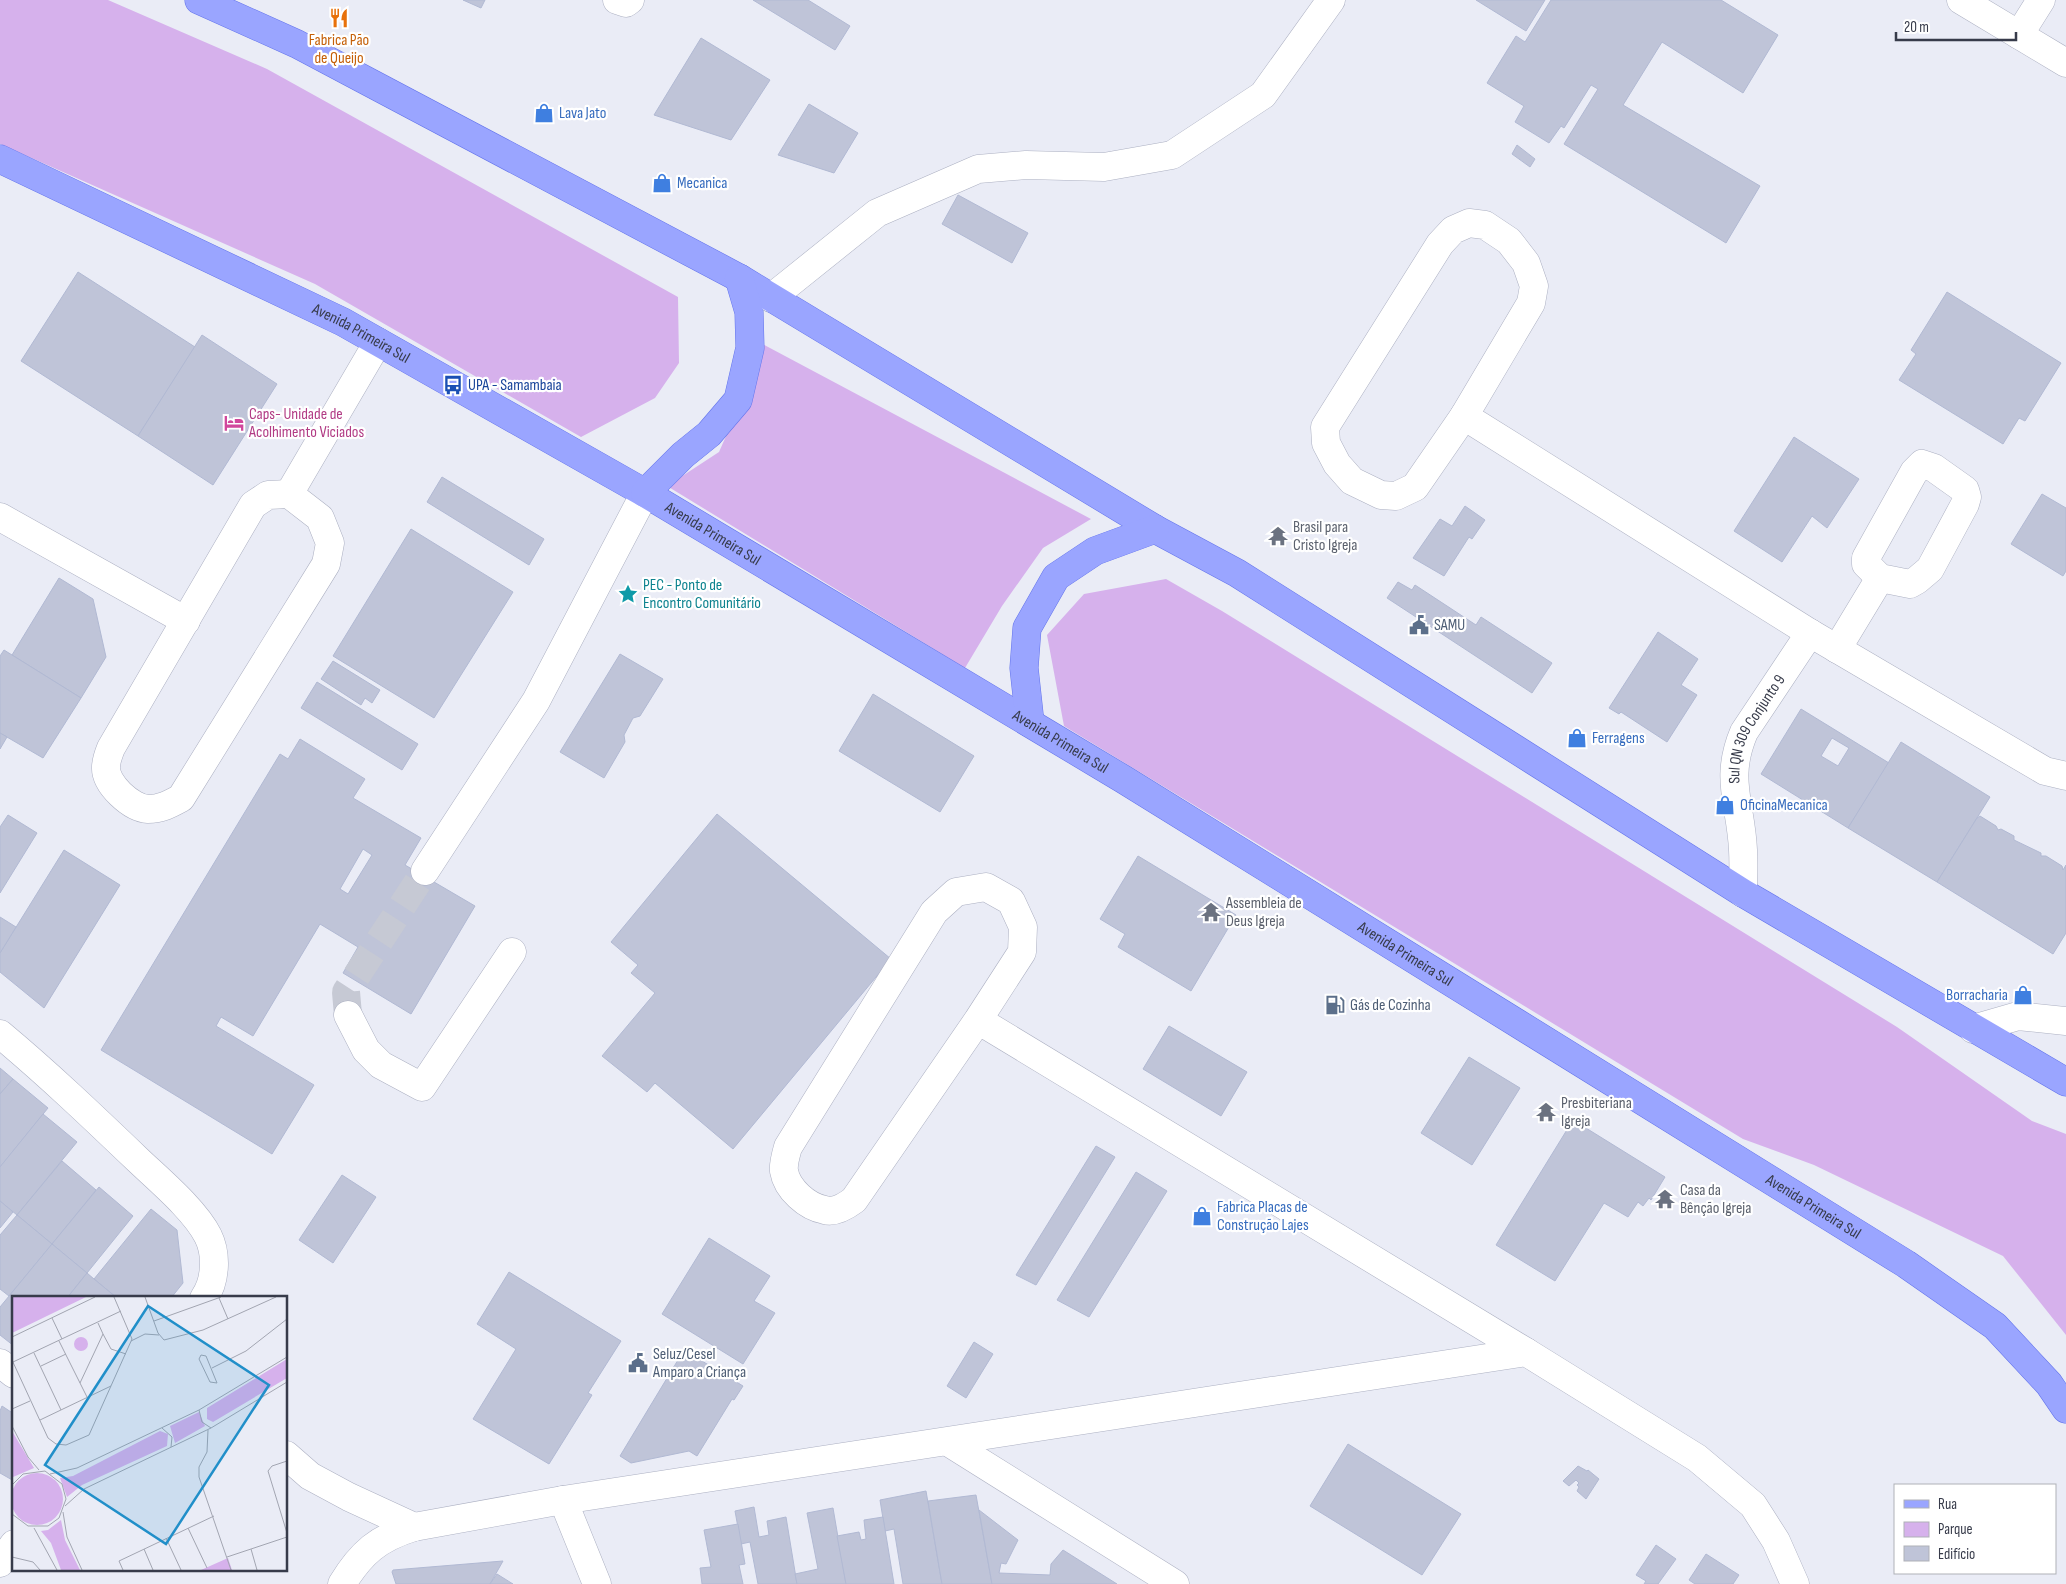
<svg xmlns="http://www.w3.org/2000/svg" width="2066" height="1584" font-family="'Sofia Sans Condensed',sans-serif">
<rect width="100%" height="100%" fill="#eaecf6"/>
<g fill="#d6b1ec">
<polygon points="0,0 108,0 267,69 678,297 679,363 655,398 581,437 315,284 0,144"/>
<polygon points="755,340 1091,519 1043,548 1002,606 965,668 667,486 719,452 746,391"/>
<polygon points="1166,579 1222,611 1897,1027 2032,1121 2066,1134 2066,1335 2003,1256 1814,1165 1743,1139 1064,726 1047,635 1084,594"/>
</g>
<g fill="#bfc4d8" stroke="#b1b9d3" fill-rule="evenodd">
<polygon points="463,0 485,0 481,8"/>
<polygon points="753,0 808,0 850,26 835,50"/>
<polygon points="1476,0 1545,0 1526,31"/>
<polygon points="1551,0 1721,0 1778,35 1743,93 1662,42 1623,105 1760,186 1726,243 1564,144 1598,89 1591,85 1564,128 1561,126 1549,143 1515,122 1524,106 1487,83 1516,36 1525,42"/>
<polygon points="701,38 770,80 731,140 654,115"/>
<polygon points="809,104 858,133 834,173 778,155"/>
<polygon points="1517,145 1535,159 1530,167 1512,154"/>
<polygon points="958,195 1028,233 1012,263 942,224"/>
<polygon points="78,272 195,347 138,436 21,361"/>
<polygon points="1947,292 2061,363 2025,421 2019,418 2003,444 1899,380 1916,354 1911,350"/>
<polygon points="202,335 277,384 213,485 138,436"/>
<polygon points="1794,437 1859,479 1827,528 1812,516 1782,562 1734,531"/>
<polygon points="442,477 544,539 529,565 427,502"/>
<polygon points="2042,494 2066,508 2066,571 2063,576 2011,544"/>
<polygon points="1465,506 1485,520 1472,539 1469,537 1444,576 1413,558 1440,519 1452,526"/>
<polygon points="411,529 513,592 434,718 333,656"/>
<polygon points="59,578 93,599 106,657 81,698 12,655"/>
<polygon points="1398,582 1412,590 1415,585 1476,625 1481,617 1552,663 1532,693 1387,598"/>
<polygon points="1658,632 1698,659 1681,685 1697,695 1667,742 1621,712 1619,714 1609,708"/>
<polygon points="4,650 81,698 43,758 0,733 0,656"/>
<polygon points="620,654 663,679 640,716 633,718 624,735 625,742 604,778 560,752"/>
<polygon points="333,661 380,690 372,703 365,698 361,705 321,679"/>
<polygon points="317,682 418,744 402,770 301,708"/>
<polygon points="873,694 974,756 940,812 839,751"/>
<path d="M 1801,709 L 1889,763 L 1848,828 L 1761,774 ZM 1832,738 L 1849,748 L 1838,766 L 1821,756 Z"/>
<polygon points="0,733 7,737 0,749"/>
<path d="M 300,739 L 365,779 L 353,798 L 421,838 L 405,865 L 475,906 L 411,1014 L 343,973 L 358,947 L 320,924 L 253,1036 L 221,1017 L 216,1026 L 314,1085 L 272,1154 L 101,1050 L 280,754 L 288,759 ZM 363,849 L 372,855 L 348,894 L 340,889 Z"/>
<polygon points="1901,742 1990,797 1937,882 1848,828"/>
<polygon points="717,814 891,959 733,1149 655,1083 647,1092 602,1056 655,993 631,973 638,965 611,942"/>
<polygon points="8,815 37,833 0,893 0,827"/>
<polygon points="1980,816 1996,826 1998,830 2001,829 2014,836 2014,840 2041,853 2041,856 2046,856 2062,866 2063,870 2066,865 2066,933 2053,954 1937,882 1977,818"/>
<polygon points="64,850 120,885 44,1008 0,972 0,953"/>
<polygon points="1138,856 1236,915 1191,991 1118,947 1125,934 1100,919"/>
<polygon points="0,917 16,927 0,953"/>
<polygon points="1169,1026 1247,1072 1221,1116 1143,1069"/>
<polygon points="1469,1057 1520,1088 1472,1165 1421,1133"/>
<polygon points="0,1068 13,1079 0,1094"/>
<polygon points="13,1079 48,1108 0,1167 0,1094"/>
<polygon points="43,1114 77,1142 17,1215 0,1201 0,1167"/>
<polygon points="1573,1120 1665,1177 1651,1200 1649,1198 1643,1206 1638,1202 1628,1217 1604,1203 1555,1281 1496,1245"/>
<polygon points="1096,1146 1115,1157 1036,1285 1016,1275"/>
<polygon points="62,1161 96,1190 52,1244 17,1215"/>
<polygon points="1136,1172 1167,1191 1089,1317 1057,1300"/>
<polygon points="342,1175 376,1197 333,1263 299,1240"/>
<polygon points="99,1187 133,1216 87,1273 52,1244"/>
<polygon points="0,1201 13,1212 0,1228"/>
<polygon points="151,1209 177,1230 183,1283 171,1298 117,1298 94,1279"/>
<polygon points="17,1215 52,1244 9,1296 0,1289 0,1235"/>
<polygon points="709,1238 770,1276 754,1301 775,1313 743,1364 662,1314"/>
<polygon points="52,1244 87,1273 67,1298 14,1298 14,1346 0,1335 0,1307"/>
<polygon points="509,1272 621,1341 588,1393 592,1395 549,1464 473,1419 516,1349 477,1324"/>
<polygon points="87,1273 94,1279 117,1298 67,1298"/>
<polygon points="974,1342 993,1354 966,1398 947,1386"/>
<polygon points="684,1350 743,1386 734,1400 732,1399 697,1456 689,1451 631,1463 620,1456"/>
<polygon points="2,1406 14,1414 14,1481 0,1473 0,1411"/>
<polygon points="1348,1444 1461,1514 1422,1575 1310,1506"/>
<polygon points="1578,1466 1587,1471 1588,1470 1599,1479 1586,1499 1577,1491 1579,1487 1577,1485 1579,1483 1576,1480 1569,1486 1563,1481"/>
<polygon points="926,1491 942,1584 903,1584 894,1529 885,1531 880,1500"/>
<polygon points="976,1495 992,1584 942,1584 928,1501"/>
<polygon points="754,1507 759,1537 769,1535 767,1521 786,1517 797,1584 758,1584 750,1542 741,1544 735,1511"/>
<polygon points="833,1508 846,1584 797,1584 795,1574 818,1569 807,1513"/>
<polygon points="979,1510 1018,1540 1006,1564 1001,1563 999,1573 1050,1575 1051,1564 1063,1550 1117,1584 992,1584"/>
<polygon points="883,1517 894,1584 846,1584 837,1536 859,1532 861,1540 866,1539 864,1520"/>
<polygon points="738,1524 745,1564 739,1565 743,1584 702,1584 700,1568 711,1567 704,1530"/>
<polygon points="1656,1545 1676,1559 1658,1584 1644,1584 1646,1581 1636,1575"/>
<polygon points="1706,1554 1739,1575 1733,1584 1695,1584 1689,1580"/>
<polygon points="503,1561 490,1584 396,1584 392,1572 393,1570"/>
<polygon points="497,1574 513,1584 490,1584"/>
</g>
<g fill="none" stroke-linecap="round" stroke-linejoin="round">
<polyline stroke="#c6c9d4" stroke-width="28" stroke-dasharray="28 14" stroke-linecap="butt" points="348,1015 346,992 425,871"/>
<defs>
<g id="minor">
<polyline points="617,0 626,3 630,0"/>
<polyline points="1961,0 2066,63"/>
<polyline points="2019,35 2041,0"/>
<polygon points="1469,223 1485,225 1509,241 1526,263 1534,286 1531,303 1464,416 1415,487 1396,496 1381,495 1352,481 1337,464 1326,443 1325,427 1440,244 1453,230"/>
<polyline points="771,298 877,213 978,169 1026,165 1104,167 1172,155 1263,95 1331,0"/>
<polyline points="1464,416 1810,633 2045,771 2066,776"/>
<polygon points="1922,464 1934,468 1965,490 1967,497 1965,504 1930,569 1917,580 1910,584 1880,578 1866,564 1866,558 1914,472"/>
<path d="M 289,494 L 320,518 L 330,543 L 326,564 L 181,798 C 170,804 161,809 148,809 C 131,808 105,784 106,767 C 106,761 109,753 111,748 L 253,505 L 268,495 Z"/>
<polyline points="289,494 378,342"/>
<polyline points="0,517 186,621"/>
<polyline points="1837,649 1880,578"/>
<polyline points="425,871 536,701 645,493"/>
<path id="s1" d="M 1743,893 C 1743,879 1744,865 1743,850 C 1741,804 1724,779 1744,732 L 1810,633"/>
<polyline points="348,1015 366,1050 381,1065 422,1087 512,952"/>
<path d="M 978,1020 L 1022,952 L 1023,927 L 1011,901 L 986,887 L 956,892 L 934,912 L 788,1147 C 786,1154 783,1164 784,1171 C 787,1189 807,1207 825,1210 C 835,1213 846,1206 854,1200 L 978,1020 L 1526,1352"/>
<polyline points="1973,1029 2018,1016 2066,1021"/>
<path d="M 0,1034 C 48,1074 93,1117 138,1160 C 159,1180 195,1210 208,1236 C 217,1254 216,1281 204,1298"/>
<polyline points="0,1363 14,1374"/>
<polyline points="948,1442 1175,1584"/>
<polyline points="286,1455 310,1476 349,1497 414,1527"/>
<polyline points="563,1500 597,1584"/>
<polyline points="0,1563 14,1544"/>
<path d="M 342,1584 C 361,1553 378,1538 414,1527 L 563,1500 L 1526,1352 L 1697,1458 L 1753,1505 L 1776,1541 L 1795,1584"/>
</g>
<g id="major">
<polyline points="199,0 297,44 739,278 1155,529 1237,573 1743,893 2066,1082"/>
<path id="s2" d="M 0,159 L 343,322 L 645,493 L 1123,779 L 1906,1264 L 1995,1326 L 2049,1384 L 2066,1409"/>
<polyline points="645,493 683,455 709,434 738,400 750,348 749,312 739,278"/>
<polyline points="1030,723 1024,668 1027,628 1056,577 1095,551 1155,529"/>
</g>
</defs>
<use href="#minor" stroke="#acb0c2" stroke-width="29"/>
<use href="#major" stroke="#6374eb" stroke-width="29"/>
<use href="#minor" stroke="#fff" stroke-width="28"/>
<use href="#major" stroke="#9aa5ff" stroke-width="28"/>
</g>
<defs>
<symbol id="restaurant-bare" viewBox="-9 -9 18 18"><path d="M-5-6h1v4h1v-4h1v4h1v-4h1v5L-1.5 .5V6h-2V.5L-5-1ZM5-6V6H3V1.5H1.5Q1.5-4 5-6Z" fill="#e8710a" stroke="#fff" stroke-width="2.5" paint-order="stroke"/></symbol>
<symbol id="shop-bare" viewBox="-9 -9 18 18"><path d="M-5-2.5h2.3a2.7 3.5 0 0 1 5.4 0H5L5.5 6h-11ZM-1.5-2.5h3a1.5 2.3 0 0 0-3 0Z" fill="#3f7fe0" stroke="#fff" stroke-width="2.5" paint-order="stroke"/></symbol>
<symbol id="bus-bare" viewBox="-9 -9 18 18"><path d="M-5-6H5V4H4V6H2V4H-2V6H-4V4H-5ZM-3.5-4V0h7V-4ZM-3.5 1.2v1.5H-2V1.2ZM2 1.2v1.5H3.5V1.2Z" fill="#1a4fb4" stroke="#fff" stroke-width="2.5" paint-order="stroke"/></symbol>
<symbol id="hotel-bare" viewBox="-9 -9 18 18"><path d="M-6-4.5h1.5V1H6V5H4.5V3h-9V5H-6ZM-4 0a1.8 1.8 0 1 1 3.6 0ZM.5 0V-2.5h3Q6-2.5 6 0Z" fill="#d1479c" stroke="#fff" stroke-width="2.5" paint-order="stroke"/></symbol>
<symbol id="temple-bare" viewBox="-9 -9 18 18"><path d="M0-6L5-2H3V0L6.5 2.5H4V6H1.5V3h-3V6H-4V2.5H-6.5L-3 0V-2H-5Z" fill="#6b7280" stroke="#fff" stroke-width="2.5" paint-order="stroke"/></symbol>
<symbol id="sight-bare" viewBox="-9 -9 18 18"><path d="M0-6L1.8-2.2L6-1.7L2.9 1.2L3.7 5.4L0 3.3L-3.7 5.4L-2.9 1.2L-6-1.7L-1.8-2.2Z" fill="#0f9aa8" stroke="#fff" stroke-width="2.5" paint-order="stroke"/></symbol>
<symbol id="civic-bare" viewBox="-9 -9 18 18"><path d="M-.6-6.5H3V-4.5H.6V-3L4-1V1h2V6H-6V1h2V-1L-.6-3ZM-1.2 2.5V6h2.4V2.5Z" fill="#5c6f8a" stroke="#fff" stroke-width="2.5" paint-order="stroke"/></symbol>
<symbol id="fuel-bare" viewBox="-9 -9 18 18"><path d="M-5.5-6h7V0h2V4h1.3V-2.5L3-4.5l.8-.8L6-3V5H2.5V1h-1V6h-7ZM-4.2-4.7v3.2H.2V-4.7Z" fill="#5c6f8a" stroke="#fff" stroke-width="2.5" paint-order="stroke"/></symbol>
</defs>
<g fill-rule="evenodd">
<use href="#restaurant-bare" x="325" y="4" width="28" height="28"/>
<use href="#shop-bare" x="530" y="99" width="28" height="28"/>
<use href="#shop-bare" x="648" y="169" width="28" height="28"/>
<use href="#bus-bare" x="439" y="371" width="28" height="28"/>
<use href="#hotel-bare" x="220" y="409" width="28" height="28"/>
<use href="#temple-bare" x="1264" y="522" width="28" height="28"/>
<use href="#sight-bare" x="614" y="580" width="28" height="28"/>
<use href="#civic-bare" x="1405" y="611" width="28" height="28"/>
<use href="#shop-bare" x="1563" y="724" width="28" height="28"/>
<use href="#shop-bare" x="1711" y="791" width="28" height="28"/>
<use href="#temple-bare" x="1197" y="898" width="28" height="28"/>
<use href="#shop-bare" x="2009" y="981" width="28" height="28"/>
<use href="#fuel-bare" x="1321" y="991" width="28" height="28"/>
<use href="#temple-bare" x="1532" y="1098" width="28" height="28"/>
<use href="#temple-bare" x="1651" y="1185" width="28" height="28"/>
<use href="#shop-bare" x="1188" y="1202" width="28" height="28"/>
<use href="#civic-bare" x="624" y="1349" width="28" height="28"/>
</g>
<g text-anchor="middle" dominant-baseline="central" stroke-width="4.5" stroke-linejoin="round" paint-order="stroke">
<g font-size="16" fill="#c56008" stroke="#fff">
<text x="339" y="40">Fabrica Pão<tspan x="339" dy="18">de Queijo</tspan></text>
</g>
<g font-size="16" fill="#366cbe" stroke="#fff" text-anchor="start">
<text x="559" y="113">Lava Jato</text>
<text x="677" y="183">Mecanica</text>
<text x="1592" y="738">Ferragens</text>
<text x="1740" y="805">OficinaMecanica</text>
<text x="2008" y="995" text-anchor="end">Borracharia</text>
<text x="1217" y="1207">Fabrica Placas de<tspan x="1217" dy="18">Construção Lajes</tspan></text>
</g>
<g font-size="16" fill="#373b4a" stroke="#fff">
<text stroke="none"><textPath href="#s2" startOffset="401">Avenida Primeira Sul</textPath></text>
<text stroke="none"><textPath href="#s2" startOffset="806">Avenida Primeira Sul</textPath></text>
<text stroke="none"><textPath href="#s1" startOffset="170">Sul QN 309 Conjunto 9</textPath></text>
<text stroke="none"><textPath href="#s2" startOffset="1211">Avenida Primeira Sul</textPath></text>
<text stroke="none"><textPath href="#s2" startOffset="1616">Avenida Primeira Sul</textPath></text>
<text stroke="none"><textPath href="#s2" startOffset="2096">Avenida Primeira Sul</textPath></text>
</g>
<g font-size="16" fill="#164399" stroke="#fff" text-anchor="start">
<text x="468" y="385">UPA - Samambaia</text>
</g>
<g font-size="16" fill="#b23c85" stroke="#fff" text-anchor="start">
<text x="249" y="414">Caps- Unidade de<tspan x="249" dy="18">Acolhimento Viciados</tspan></text>
</g>
<g font-size="16" fill="#5b616d" stroke="#fff" text-anchor="start">
<text x="1293" y="527">Brasil para<tspan x="1293" dy="18">Cristo Igreja</tspan></text>
<text x="1226" y="903">Assembleia de<tspan x="1226" dy="18">Deus Igreja</tspan></text>
<text x="1561" y="1103">Presbiteriana<tspan x="1561" dy="18">Igreja</tspan></text>
<text x="1680" y="1190">Casa da<tspan x="1680" dy="18">Bênção Igreja</tspan></text>
</g>
<g font-size="16" fill="#0d838f" stroke="#fff" text-anchor="start">
<text x="643" y="585">PEC - Ponto de<tspan x="643" dy="18">Encontro Comunitário</tspan></text>
</g>
<g font-size="16" fill="#4e5e75" stroke="#fff" text-anchor="start">
<text x="1434" y="625">SAMU</text>
<text x="1350" y="1005">Gás de Cozinha</text>
<text x="653" y="1354">Seluz/Cesel<tspan x="653" dy="18">Amparo a Criança</tspan></text>
</g>
</g>
<g transform="translate(12 1296)">
<rect width="275" height="275" fill="#eaecf6"/>
<path d="M 0,1 L 74,1 L 0,37 ZM62 48a7 7 0 1 1 14 0a7 7 0 1 1-14 0ZM 275,63 L 275,82 L 201,126 L 195,123 L 195,112 ZM 187,116 L 193,130 L 163,147 L 158,130 ZM 0,135 L 22,172 L 1,181 L 0,172 ZM 148,135 L 156,138 L 155,150 L 70,189 L 55,201 L 48,182 L 61,180 ZM-1 203a26 26 0 1 1 52 0a26 26 0 1 1-52 0ZM 49,224 L 53,244 L 68,274 L 49,274 L 39,247 L 29,235 L 36,234 ZM 216,262 L 220,274 L 189,274 Z" fill="#d6b1ec"/>
<path fill="none" stroke="#a2a5b1" stroke-width="1" d="M 133,1 L 146,37 L 152,44 L 191,34 L 264,1M 207,2 L 216,23M 40,22 L 50,43M 142,25 L 209,1M 91,38 L 99,53 L 114,58M 0,41 L 83,1M 47,45 L 75,101M 119,45 L 133,38 L 147,39M 22,57 L 49,114M 189,59 L 194,60 L 205,87 L 198,86 L 187,63 ZM 0,64 L 36,142 L 44,148 L 54,149 L 77,139 L 120,43 L 102,1M 1,66 L 109,15M 29,70 L 54,58M 200,72 L 234,55 L 275,23M 68,87 L 91,38 L 86,27M 0,113 L 18,105M 187,114 L 190,126 L 199,132M 28,124 L 99,90M 0,130 L 16,161 L 27,174M 150,132 L 160,141 L 159,151M 196,134 L 195,156 L 187,171 L 187,181 L 219,274M 275,165 L 260,170 L 256,175 L 275,237M 38,178 L 65,172 L 187,114 L 275,61M 0,189 L 11,178 L 33,175 L 50,188 L 54,203 L 47,222 L 36,230 L 16,230 L 0,218M 53,210 L 72,193 L 199,132 L 275,86M 51,216 L 55,241 L 70,274M 22,232 L 45,274M 176,232 L 195,272M 154,242 L 169,274M 132,253 L 141,274M 239,253 L 245,274M 0,261 L 21,266 L 28,274M 215,261 L 275,241M 111,274 L 107,265 L 202,220"/>
<path fill="#218fc9" fill-opacity="0.15" stroke="#218fc9" stroke-width="2.5" d="M 136,10 L 257,89 L 154,248 L 33,169 Z"/>
<rect width="275" height="275" fill="none" stroke="#373b4a" stroke-width="2.5"/>
</g>
<rect x="1894" y="1484" width="162" height="90" fill="#ffffff" stroke="#afb1b7"/>
<rect x="1904" y="1500" width="25" height="8" fill="#9aa5ff" stroke="#afb1b7"/>
<text x="1938" y="1509" font-size="15" fill="#373b4a">Rua</text>
<rect x="1904" y="1522" width="25" height="15" fill="#d6b1ec" stroke="#afb1b7"/>
<text x="1938" y="1534" font-size="15" fill="#373b4a">Parque</text>
<rect x="1904" y="1546" width="25" height="15" fill="#bfc4d8" stroke="#afb1b7"/>
<text x="1938" y="1559" font-size="15" fill="#373b4a">Edifício</text>
<path d="M1896 32v8h120v-8" fill="none" stroke="#373b4a" stroke-width="2.5"/>
<text x="1904" y="32" font-size="15" fill="#373b4a" stroke="#ffffff" stroke-width="4" paint-order="stroke">20 m</text>
</svg>
